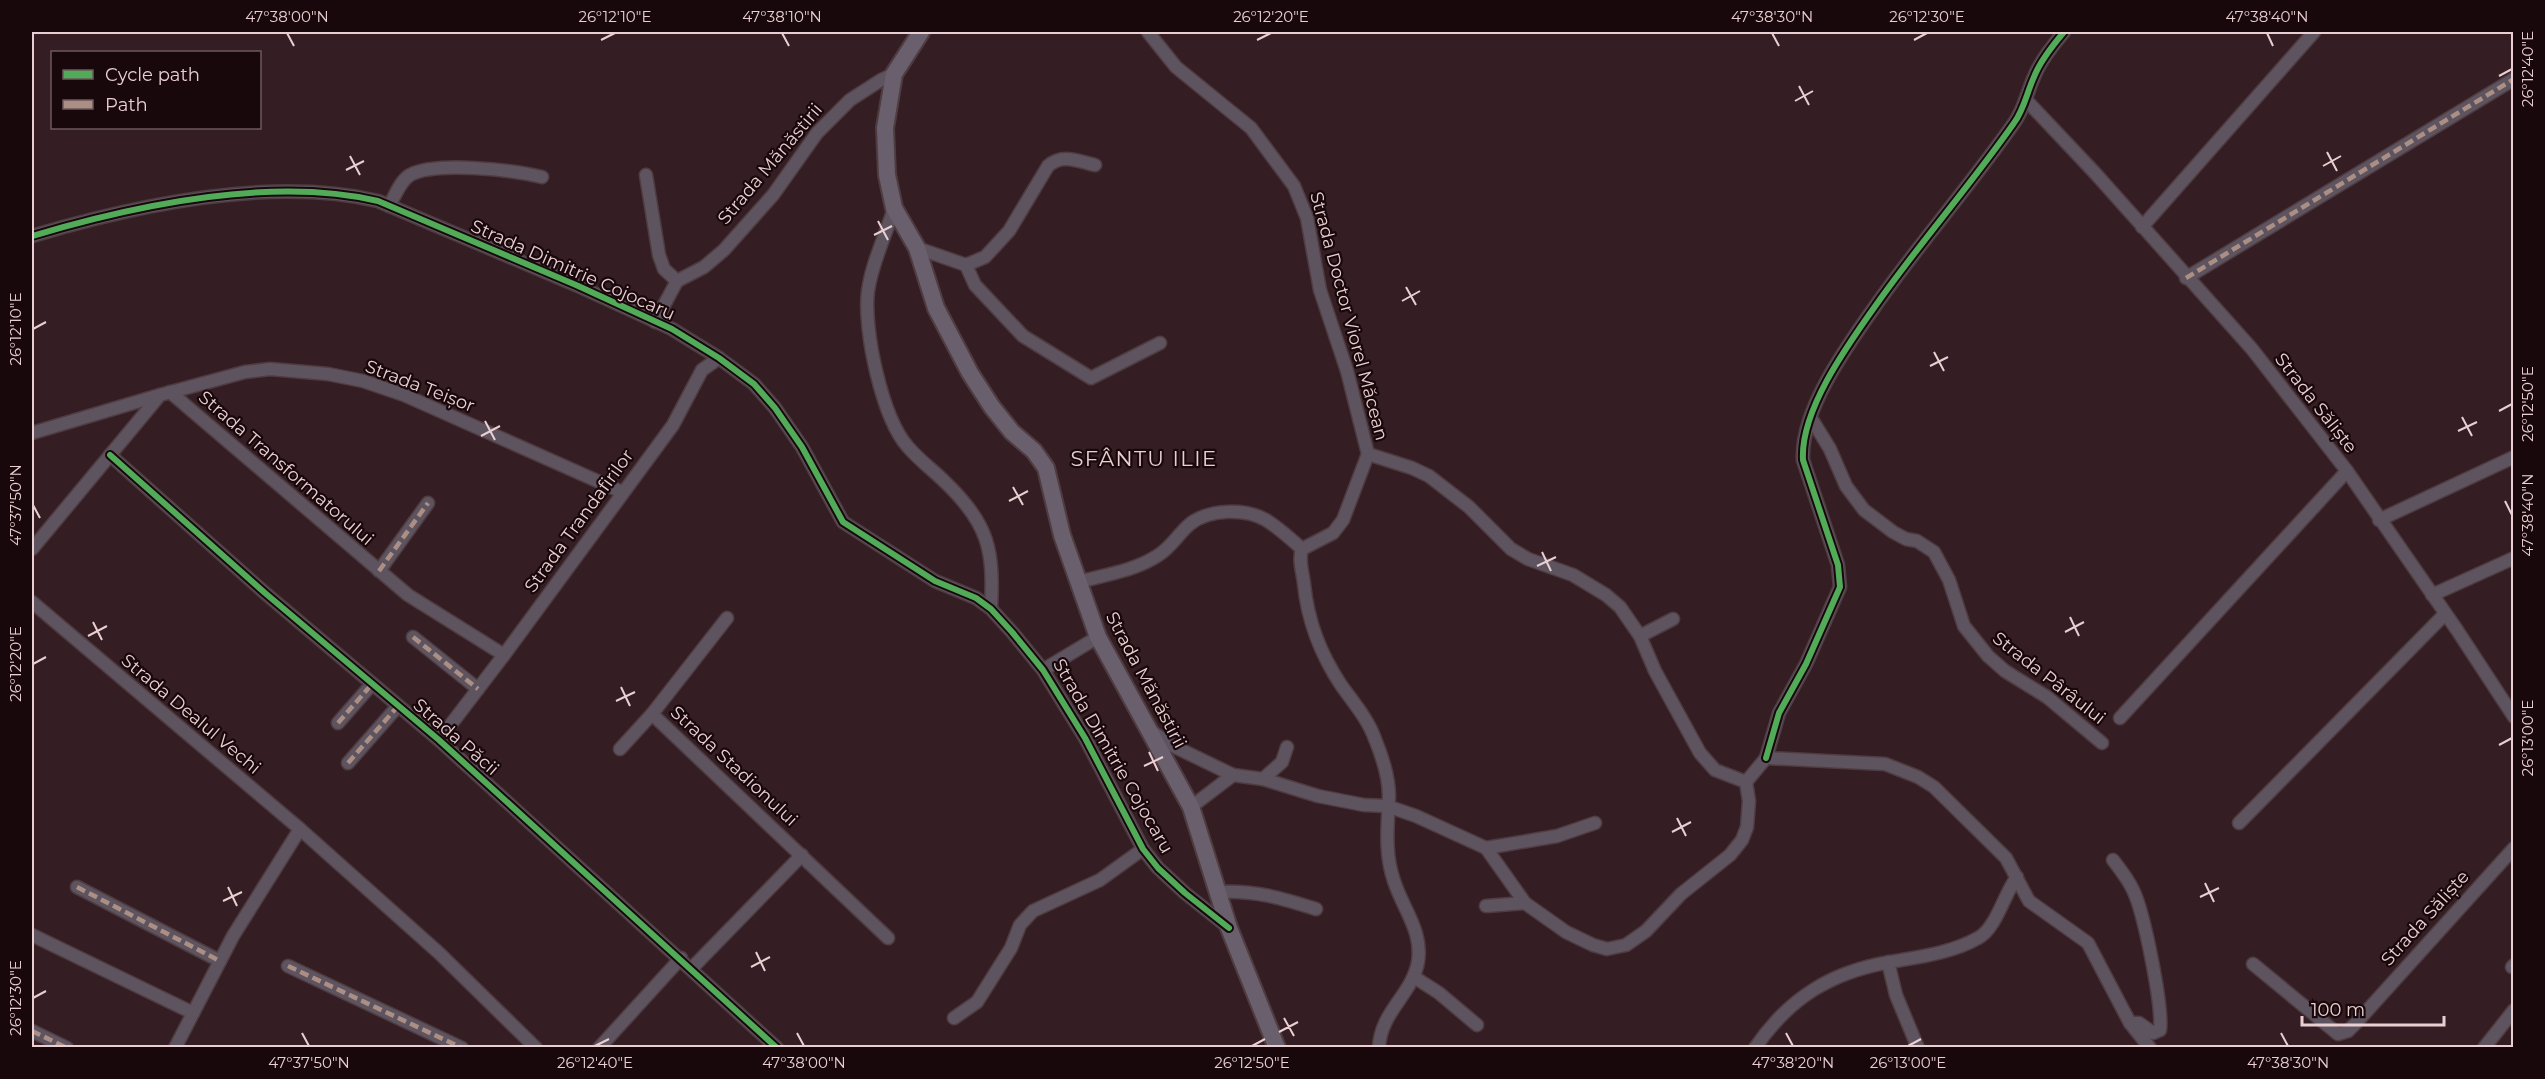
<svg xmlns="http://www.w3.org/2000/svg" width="2545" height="1079" font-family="Montserrat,sans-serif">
<rect width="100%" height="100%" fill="#341e23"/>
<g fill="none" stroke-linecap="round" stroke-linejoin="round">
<defs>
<g id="street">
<polyline points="1148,32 1176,67 1251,128 1294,186 1307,218 1320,290 1347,371 1368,454 1343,520 1333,533 1302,549"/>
<polyline points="2026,100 2095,173 2252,349 2347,471 2457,630 2514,717"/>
<polyline points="646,175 659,255 664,269 677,281"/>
<path d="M 389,206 C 395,196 400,181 410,175 C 436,161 513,170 542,177"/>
<path d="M 894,208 C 886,235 872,262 868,291 C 863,329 882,418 908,447 C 919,460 933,470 945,482 C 989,524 994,550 991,609"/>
<polyline points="2142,227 2314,32"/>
<path d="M 32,236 C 136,205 271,176 378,201 L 576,285 L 672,329 L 719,358 L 754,384 L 775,408 L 802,447 L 843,522 L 935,581 L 976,598 L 991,609 L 1012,632 L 1043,670 L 1085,738 L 1143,849 L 1158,868 L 1185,893 L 1229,928"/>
<path d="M 917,248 L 966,265 L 985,257 L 1009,231 L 1048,166 C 1062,153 1078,161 1095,165"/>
<polyline points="966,265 975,285 1023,336 1091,378 1160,343"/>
<polyline points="2186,278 2514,79"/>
<polyline points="677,281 704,267 724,250 773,195 817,133 850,100 881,80 894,74"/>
<polyline points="655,322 677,281"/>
<polyline points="170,392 408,595 504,655"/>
<polyline points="1811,418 1830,449 1846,486 1864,510 1893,532 1906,539 1917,541 1934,552 1949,580 1964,626 1988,656 2005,671 2047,697 2102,743"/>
<polyline points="32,433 160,395"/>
<polyline points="1368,454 1412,468 1429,476 1469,507 1511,549 1528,559 1573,575 1606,595 1620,607 1640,636 1655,671 1700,753 1715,770 1746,782"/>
<polyline points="110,455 265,593 439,740 777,1048"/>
<polyline points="2379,520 2514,457"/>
<polyline points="32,549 160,395 245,372 270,369 328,374 363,381 404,395 622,492"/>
<polyline points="379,571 428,503"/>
<path d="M 1078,582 C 1104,575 1134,571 1157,556 C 1171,548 1178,534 1190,524 C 1209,509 1245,508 1266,520 C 1279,528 1291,539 1302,549 C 1298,560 1303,573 1304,584 C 1308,622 1320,653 1341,685 C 1353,702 1368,719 1375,739 C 1382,756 1389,777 1389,796 C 1388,825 1384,852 1394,881 C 1403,909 1423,931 1418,962 C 1412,995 1380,1012 1379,1048"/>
<polyline points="2432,595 2514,558"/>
<polyline points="32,602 300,829 439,953 536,1048"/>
<polyline points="1640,636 1673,619"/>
<polyline points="413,637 478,689"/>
<polyline points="1043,670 1098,637"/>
<polyline points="652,714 888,938"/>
<polyline points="2120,718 2347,471"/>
<polyline points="338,723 372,684"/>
<polyline points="1151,731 1171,745 1233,775 1263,779 1318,796 1364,805 1387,806 1416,816 1486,848 1525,903 1566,932 1593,945 1607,949 1626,945 1646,931 1681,894 1730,855 1742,840 1747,827 1749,801 1746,782"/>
<polyline points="439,740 504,655 673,425 702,370 719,358"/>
<polyline points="620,749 652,714 727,618"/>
<path d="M 1766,758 L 1779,713 L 1806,664 L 1840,587 L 1838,565 L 1803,460 C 1800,408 1852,339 1881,298 C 1924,238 1972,183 2014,123 C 2024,110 2027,92 2034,77 C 2040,61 2053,45 2064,32"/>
<polyline points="348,763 398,706"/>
<polyline points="1263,779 1282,762 1287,747"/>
<polyline points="1746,782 1766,758 1885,764 1918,777 1934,787 2006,858 2029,901 2088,943 2130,1023 2150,1048"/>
<polyline points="1191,807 1233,775"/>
<polyline points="2239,823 2445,614"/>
<polyline points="1486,848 1557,836 1595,823"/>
<path d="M 2113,860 C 2120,869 2128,879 2133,890 C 2144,912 2163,1007 2160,1030 L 2153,1033 L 2139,1023 L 2130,1023"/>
<polyline points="77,887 220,961"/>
<path d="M 1218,892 C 1255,890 1281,898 1316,909"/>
<polyline points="1486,906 1525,903"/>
<polyline points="32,935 193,1013"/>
<polyline points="1888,962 1896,995 1918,1048"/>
<polyline points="2253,964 2338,1034 2348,1031 2356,1023 2514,848"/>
<polyline points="288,966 462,1048"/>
<polyline points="2512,967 2514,965"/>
<polyline points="692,968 802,855"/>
<polyline points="1414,977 1439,993 1477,1025"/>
<polyline points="954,1018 977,1002 1011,948 1020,925 1033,911 1100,880 1143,849"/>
<polyline points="32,1031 67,1048"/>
<polyline points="175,1048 233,936 300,829"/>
<polyline points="599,1048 681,958"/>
<path d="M 1755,1048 C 1789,998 1831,972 1890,962 C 1918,957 1952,953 1978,938 C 1996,929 2004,894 2017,877"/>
<polyline points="2484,1048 2514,1010"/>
</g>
<polyline id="secondary" points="921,32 894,74 885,128 887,175 894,208 917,248 936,308 970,373 992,407 1012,432 1034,451 1046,468 1062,535 1098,637 1191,807 1229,928 1277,1048"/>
</defs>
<use href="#street" stroke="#4f3c40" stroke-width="15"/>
<use href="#secondary" stroke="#4f3c40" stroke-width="20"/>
<use href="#street" stroke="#5e5460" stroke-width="12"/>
<use href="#secondary" stroke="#6a5f6d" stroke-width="16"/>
<g stroke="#ac8f84" stroke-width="4.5" stroke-dasharray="9 4.5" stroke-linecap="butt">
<polyline points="2186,278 2514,79"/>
<polyline points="379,571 428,503"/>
<polyline points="413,637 478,689"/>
<polyline points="338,723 372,684"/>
<polyline points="348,763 398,706"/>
<polyline points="77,887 220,961"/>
<polyline points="288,966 462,1048"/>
<polyline points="2512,967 2514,965"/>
<polyline points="32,1031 67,1048"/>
</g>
<defs>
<g id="cycleway">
<path d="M 32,236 C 136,205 271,176 378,201 L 576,285 L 672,329 L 719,358 L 754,384 L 775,408 L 802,447 L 843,522 L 935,581 L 976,598 L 991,609 L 1012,632 L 1043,670 L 1085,738 L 1143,849 L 1158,868 L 1185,893 L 1229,928"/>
<polyline points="110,455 265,593 439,740 777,1048"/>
<path d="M 1766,758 L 1779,713 L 1806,664 L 1840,587 L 1838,565 L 1803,460 C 1800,408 1852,339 1881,298 C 1924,238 1972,183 2014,123 C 2024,110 2027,92 2034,77 C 2040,61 2053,45 2064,32"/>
</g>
</defs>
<use href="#cycleway" stroke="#18080b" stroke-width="10"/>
<use href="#cycleway" stroke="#51ab58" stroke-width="6"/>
</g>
<path fill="none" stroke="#eacfd2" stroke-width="2" d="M 287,33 L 294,46M 782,33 L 789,46M 1772,33 L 1779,46M 2267,33 L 2273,46M 601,40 L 615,33M 1257,40 L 1271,33M 1914,40 L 1927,33M 2499,76 L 2512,69M 1799,86 L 1809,105M 1795,101 L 1813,91M 2327,152 L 2337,171M 350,156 L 360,175M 2323,166 L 2341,156M 346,170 L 364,161M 878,221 L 888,240M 874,235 L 892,226M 1406,287 L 1416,305M 1402,301 L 1420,291M 33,329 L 46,322M 1934,352 L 1944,371M 1930,366 L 1948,357M 2499,411 L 2512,404M 2462,417 L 2472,436M 485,421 L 495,440M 2458,431 L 2477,422M 481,436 L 500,426M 1013,487 L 1023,505M 1009,501 L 1028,491M 2505,501 L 2512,515M 33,505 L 40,518M 1542,552 L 1551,571M 1537,566 L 1556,557M 2070,617 L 2079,636M 93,622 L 102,640M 2065,632 L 2084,622M 88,636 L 107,626M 33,664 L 46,657M 621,687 L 630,706M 616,701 L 635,692M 2499,745 L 2512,738M 1149,752 L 1158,771M 1144,766 L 1163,757M 1677,818 L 1686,836M 1672,832 L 1691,822M 2205,883 L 2214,902M 228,887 L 237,906M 2200,897 L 2219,888M 223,901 L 242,892M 756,952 L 765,971M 751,967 L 770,957M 33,998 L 46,991M 1284,1018 L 1294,1036M 1279,1032 L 1298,1022M 302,1033 L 309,1046M 797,1033 L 804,1046M 1786,1033 L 1793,1046M 2281,1033 L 2288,1046M 595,1046 L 609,1039M 1252,1046 L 1265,1039M 1908,1046 L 1921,1039"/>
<g text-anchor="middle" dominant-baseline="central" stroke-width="4.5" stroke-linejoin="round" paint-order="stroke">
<g font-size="18" fill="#eacfd2" stroke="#18080b">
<text transform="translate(770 164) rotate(-50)">Strada Mănăstirii</text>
<text transform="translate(573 270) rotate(24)">Strada Dimitrie Cojocaru</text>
<text transform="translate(1349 316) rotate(75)">Strada Doctor Viorel Măcean</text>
<text transform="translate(420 386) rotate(21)">Strada Teișor</text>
<text transform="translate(2316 403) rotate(52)">Strada Săliște</text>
<text transform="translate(286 468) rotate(41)">Strada Transformatorului</text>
<text transform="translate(579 521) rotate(-54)">Strada Trandafirilor</text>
<text transform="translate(2049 678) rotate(38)">Strada Pârâului</text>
<text transform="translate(1146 680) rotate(62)">Strada Mănăstirii</text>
<text transform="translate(191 714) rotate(40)">Strada Dealul Vechi</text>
<text transform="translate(456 737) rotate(41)">Strada Păcii</text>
<text transform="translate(1113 756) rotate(60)">Strada Dimitrie Cojocaru</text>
<text transform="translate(734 766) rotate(43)">Strada Stadionului</text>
<text transform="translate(2425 918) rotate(-48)">Strada Săliște</text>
</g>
<g font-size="21" letter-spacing="1.5" fill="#eacfd2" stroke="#18080b">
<text x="1144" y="458">SFÂNTU ILIE</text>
</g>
</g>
<rect width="2545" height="1079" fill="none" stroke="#18080b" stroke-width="66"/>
<rect x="51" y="51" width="210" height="78" fill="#18080b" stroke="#6c585b" stroke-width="1.5"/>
<rect x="63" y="70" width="30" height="9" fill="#51ab58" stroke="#6c585b" stroke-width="1.5"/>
<text x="105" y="81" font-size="18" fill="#eacfd2">Cycle path</text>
<rect x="63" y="100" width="30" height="9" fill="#ac8f84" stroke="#6c585b" stroke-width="1.5"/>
<text x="105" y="111" font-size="18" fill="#eacfd2">Path</text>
<path d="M2302 1016v9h142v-9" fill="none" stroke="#eacfd2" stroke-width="3"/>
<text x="2311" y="1016" font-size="18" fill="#eacfd2" stroke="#18080b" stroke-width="4.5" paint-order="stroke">100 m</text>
<rect x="33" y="33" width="2479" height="1013" fill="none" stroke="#eacfd2" stroke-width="2"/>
<g font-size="15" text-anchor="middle" fill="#eacfd2">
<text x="287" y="22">47°38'00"N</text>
<text x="615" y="22">26°12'10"E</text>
<text x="782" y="22">47°38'10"N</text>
<text x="1271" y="22">26°12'20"E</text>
<text x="1772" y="22">47°38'30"N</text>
<text x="1927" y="22">26°12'30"E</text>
<text x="2267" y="22">47°38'40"N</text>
<text transform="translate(2528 69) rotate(-90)" y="5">26°12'40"E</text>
<text transform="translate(16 329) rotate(-90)" y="5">26°12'10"E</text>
<text transform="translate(2528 404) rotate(-90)" y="5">26°12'50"E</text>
<text transform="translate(16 505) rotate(-90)" y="5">47°37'50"N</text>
<text transform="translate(2528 515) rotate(-90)" y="5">47°38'40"N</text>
<text transform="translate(16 664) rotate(-90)" y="5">26°12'20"E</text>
<text transform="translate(2528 738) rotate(-90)" y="5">26°13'00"E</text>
<text transform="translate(16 998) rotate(-90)" y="5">26°12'30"E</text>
<text x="309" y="1068">47°37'50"N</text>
<text x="595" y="1068">26°12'40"E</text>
<text x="804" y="1068">47°38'00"N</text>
<text x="1252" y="1068">26°12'50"E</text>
<text x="1793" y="1068">47°38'20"N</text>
<text x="1908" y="1068">26°13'00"E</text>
<text x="2288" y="1068">47°38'30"N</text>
</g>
</svg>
